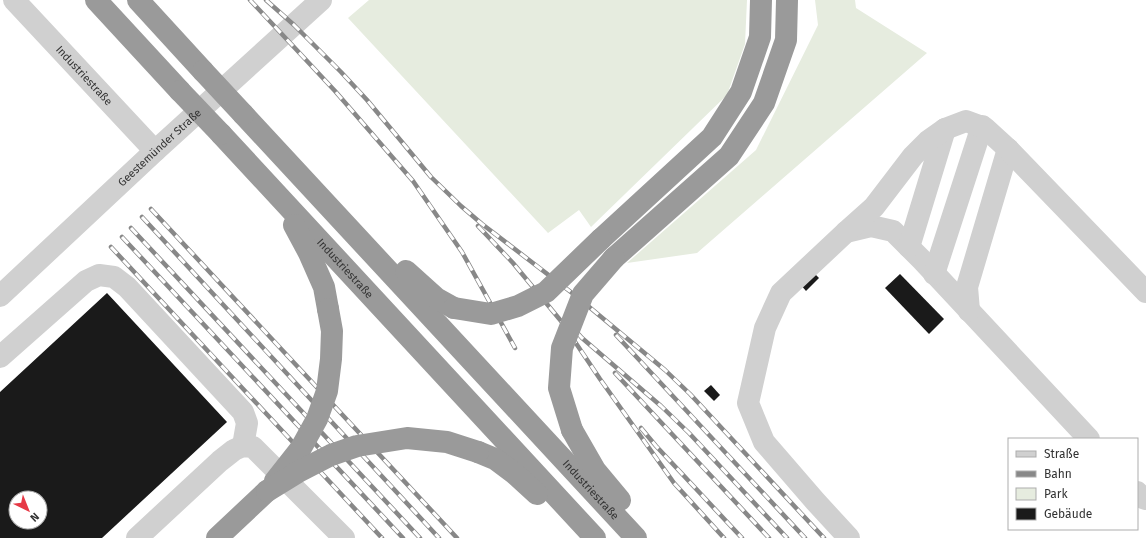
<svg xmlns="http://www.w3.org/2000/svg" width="1146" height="538" font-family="'Fira Sans',sans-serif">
<rect width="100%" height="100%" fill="#fff"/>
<g fill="#e6ecdf">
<polygon points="369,0 747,0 745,44 727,95 591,227 579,210 548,233 348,18"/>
<polygon points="815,0 855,0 856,8 927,53 697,253 627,263 756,150 818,25"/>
</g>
<g fill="#1a1a1a" fill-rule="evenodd">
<polygon points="813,272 819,278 806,291 800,284"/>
<polygon points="900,274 944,319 929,334 885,288"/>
<path d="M 107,293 L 227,422 L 102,538 L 0,538 L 0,392 ZM 16,498 L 40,498 L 40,522 L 16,522 Z"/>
<polygon points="711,385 720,395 714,401 704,391"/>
</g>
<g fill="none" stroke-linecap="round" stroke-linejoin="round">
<g stroke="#d0d0d0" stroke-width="22">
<path id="s1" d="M 14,0 L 155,151"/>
<polyline points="846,232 871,226 893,231 922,260 1089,439"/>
<polyline points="909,247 945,129"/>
<polyline points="934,274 982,126"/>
<path id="s2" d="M 0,296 L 155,151 L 321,0"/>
<polyline points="969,311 967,287 1008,149"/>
<polyline points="0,357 86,281 99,275 114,277 127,287 243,412 247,423 243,446"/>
<polyline points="1137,492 1143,498 1146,499"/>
<polyline points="137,538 220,461 234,450 243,446 253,447 344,538"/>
<polyline points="849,538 815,501 764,442 748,403 765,328 781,293 846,232 874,207 913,156 928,141 945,129 966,121 985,128 1008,149 1146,292"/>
</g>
<g stroke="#9a9a9a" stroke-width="22">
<polyline points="96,0 180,91"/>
<polyline points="138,0 203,71"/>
<path id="s3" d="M 243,114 L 636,538"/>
<path id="s4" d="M 221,134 L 595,538"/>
<polyline points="294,225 309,253 324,287 328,309"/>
<polyline points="601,239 712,137 741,92 760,37 761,0"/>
<polyline points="614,258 729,156 764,103 786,40 787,0"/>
<polyline points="406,271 436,298 454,308"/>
<polyline points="572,430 595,470 620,500"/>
<polyline points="478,452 495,459 515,474 537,494"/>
<polyline points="217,538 267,491"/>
</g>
<defs>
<g id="rail">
<polyline points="250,0 335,91 413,181 462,252 515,348"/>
<polyline points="266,0 294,25 341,72 367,100 431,177 461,206 482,224 576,296 665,370 690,394 824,538"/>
<polyline points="151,209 457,538"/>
<polyline points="142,217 439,538"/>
<polyline points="478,226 513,263 561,321 600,379 674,483 724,538"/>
<polyline points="131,228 420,538"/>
<polyline points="122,237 403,538"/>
<polyline points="111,247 382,538"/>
<polyline points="565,319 582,338 661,406 689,433 787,538"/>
<polyline points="616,335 805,538"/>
<polyline points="615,373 769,538"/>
<polyline points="641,428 656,446 742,538"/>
</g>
</defs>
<use href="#rail" stroke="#888" stroke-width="4.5"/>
<use href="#rail" stroke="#fff" stroke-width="3" stroke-dasharray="9" stroke-linecap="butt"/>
<g stroke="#9a9a9a" stroke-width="22">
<polyline points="203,71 243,114"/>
<polyline points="180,91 221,134"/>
<polyline points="454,308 491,314 518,306 546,292 601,239"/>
<polyline points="572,430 559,388 562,348 583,294 614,258"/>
<polyline points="275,481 301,448 317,419 327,391 331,359 332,331 328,309"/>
<polyline points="267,491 298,472 331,455 357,446 407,438 447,442 478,452"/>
</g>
</g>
<g text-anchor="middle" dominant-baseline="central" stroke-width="4" stroke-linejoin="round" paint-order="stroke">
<g font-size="11" fill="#333" stroke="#fff">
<text stroke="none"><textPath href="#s1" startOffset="103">Industriestraße</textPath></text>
<text stroke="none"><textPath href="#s2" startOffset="218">Geestemünder Straße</textPath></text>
<text stroke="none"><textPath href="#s4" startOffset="183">Industriestraße</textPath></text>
<text stroke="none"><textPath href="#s3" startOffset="512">Industriestraße</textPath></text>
</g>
</g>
<rect x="1008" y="438" width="130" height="92" fill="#ffffff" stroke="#adadad"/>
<rect x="1016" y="451" width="20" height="6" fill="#d0d0d0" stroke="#adadad"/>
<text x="1044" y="458" font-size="12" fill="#333333">Straße</text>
<rect x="1016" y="471" width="20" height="6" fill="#888888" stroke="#adadad"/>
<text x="1044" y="478" font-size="12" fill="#333333">Bahn</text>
<rect x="1016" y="488" width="20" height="12" fill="#e6ecdf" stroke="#adadad"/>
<text x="1044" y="498" font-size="12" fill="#333333">Park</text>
<rect x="1016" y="508" width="20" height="12" fill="#1a1a1a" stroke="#adadad"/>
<text x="1044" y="518" font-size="12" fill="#333333">Gebäude</text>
<g transform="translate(28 510) rotate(137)"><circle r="19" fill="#ffffff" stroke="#adadad"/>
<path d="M0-3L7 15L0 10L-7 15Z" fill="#e63946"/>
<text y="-6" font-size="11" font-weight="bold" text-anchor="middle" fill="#333333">N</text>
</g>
</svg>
